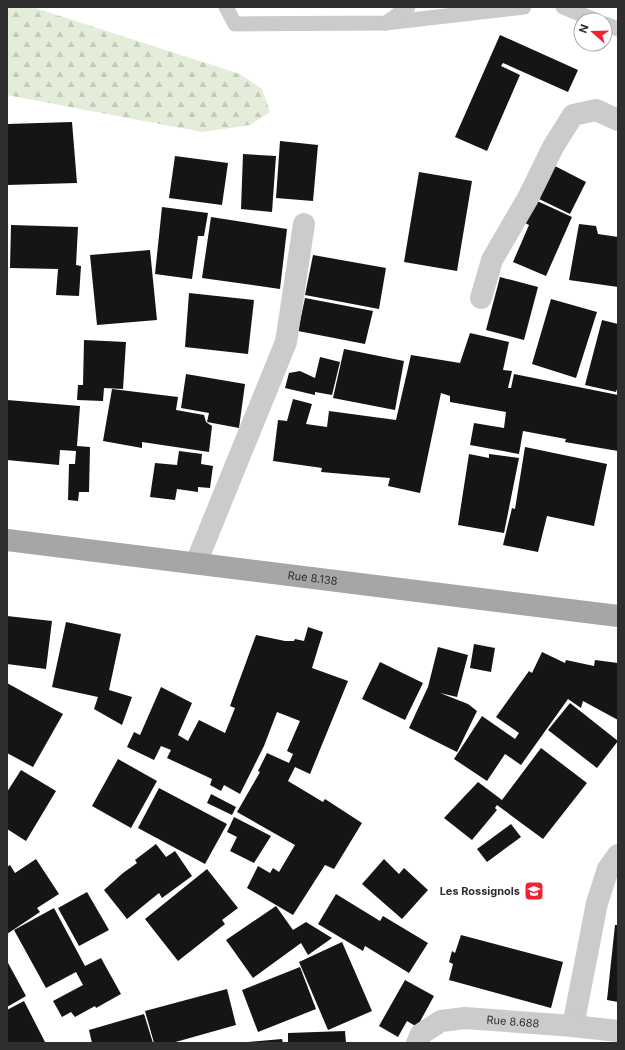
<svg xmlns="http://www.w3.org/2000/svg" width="625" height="1050" font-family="Inter,sans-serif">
<defs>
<pattern id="forest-firs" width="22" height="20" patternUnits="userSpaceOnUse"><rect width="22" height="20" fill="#e4ecda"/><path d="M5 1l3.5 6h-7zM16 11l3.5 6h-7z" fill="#c4cbbb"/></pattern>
</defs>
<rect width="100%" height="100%" fill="#fff"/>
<polygon fill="url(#forest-firs)" points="7,7 32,7 240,74 262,89 270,112 250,125 202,132 7,95"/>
<g fill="#151515">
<polygon points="500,35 578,70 568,92 503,63 501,66 520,75 487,151 455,137"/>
<polygon points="72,122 77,183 7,185 7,124"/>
<polygon points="280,141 318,145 313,201 276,198"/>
<polygon points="243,154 276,156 272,212 241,209"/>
<polygon points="175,156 228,163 222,205 169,198"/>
<polygon points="553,165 586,182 570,214 537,198"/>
<polygon points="419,172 472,181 457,271 404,262"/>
<polygon points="535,200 572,217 546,276 513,262 529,225 525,223"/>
<polygon points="162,207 208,213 204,236 198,236 192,279 155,274"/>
<polygon points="211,217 287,229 280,289 202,278"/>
<polygon points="579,224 596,226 598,234 618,237 618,287 569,280"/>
<polygon points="11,225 78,227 76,265 81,266 79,296 56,295 58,269 10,268"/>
<polygon points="150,250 157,320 97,325 90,255"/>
<polygon points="313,255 386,268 379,309 305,295"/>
<polygon points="500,277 538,287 524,340 486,330"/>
<polygon points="189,293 254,300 248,354 185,347"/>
<polygon points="305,298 373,311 365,344 298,331"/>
<polygon points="551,299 597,312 576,378 532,364"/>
<polygon points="602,320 618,324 618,386 616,392 585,385"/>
<polygon points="470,333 509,342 503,370 512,371 508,388 511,388 514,374 618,395 618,451 565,442 566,439 523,431 519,454 470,445 474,423 504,428 506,412 450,402 450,396 441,393 420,493 388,486 390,478 321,472 322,468 273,461 278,420 287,421 293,399 312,404 306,424 327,427 329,411 396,420 411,355 460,363"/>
<polygon points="84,340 126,342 123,389 104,388 103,401 77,400 78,385 83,385"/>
<polygon points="344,349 404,361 395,410 333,398"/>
<polygon points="320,357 340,362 332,395 315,392 315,395 285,388 289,373 300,371 315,378"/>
<polygon points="186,374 245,384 239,428 207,422 209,413 181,408"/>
<polygon points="112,389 178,397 176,410 204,415 206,422 212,426 209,452 142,442 142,448 103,441"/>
<polygon points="7,400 80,406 77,446 90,447 89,492 79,492 78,501 68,500 69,464 75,464 76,451 60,450 59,465 7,460"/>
<polygon points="525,447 607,464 594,526 547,516 538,552 503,545 512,508 515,509"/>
<polygon points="179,451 202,454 201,464 213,466 210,488 198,487 198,492 177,489 175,500 150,497 155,463 177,465"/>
<polygon points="469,454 489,458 489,454 519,458 504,533 458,525"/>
<polygon points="7,616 52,621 46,669 7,664"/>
<polygon points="66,622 121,634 109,690 132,697 122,725 94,709 98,697 52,687"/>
<polygon points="308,627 323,632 312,668 348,681 310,774 295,767 288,781 323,802 325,799 362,823 334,869 325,865 293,915 247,888 258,866 270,873 273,868 279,872 295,845 237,812 260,772 258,771 267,753 289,763 293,754 287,751 300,721 277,712 264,746 240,794 224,785 221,791 210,785 212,779 167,758 171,750 161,746 154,760 127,747 134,732 140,735 161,687 192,703 178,735 188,741 199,720 225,733 235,708 230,706 256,635 285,641 294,641 295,639 304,641"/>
<polygon points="474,644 495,648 491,672 470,668"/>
<polygon points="438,647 468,655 457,697 440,693 468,704 477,711 457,752 409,728 428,687"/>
<polygon points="542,652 565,663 566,660 594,666 595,660 618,663 618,720 583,701 581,708 568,699 521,765 505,754 487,781 454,759 482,716 515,739 519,733 496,717 529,671 532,673"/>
<polygon points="380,662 423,683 405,720 362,699"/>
<polygon points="7,683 63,714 33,767 7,753"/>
<polygon points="570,703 618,741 597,768 548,730"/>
<polygon points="541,748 587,783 543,839 497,805 495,808 497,810 472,840 444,818 478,782 502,800"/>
<polygon points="118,759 157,781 131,828 92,806"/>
<polygon points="21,770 56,791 26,841 7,829 7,792"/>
<polygon points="159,788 227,824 205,864 138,828"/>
<polygon points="211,794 236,807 232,815 207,803"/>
<polygon points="234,817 271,836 254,863 230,851 237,837 227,832"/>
<polygon points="511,824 521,837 487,862 477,849"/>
<polygon points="156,844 166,857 175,851 192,876 162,898 159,893 127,919 104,890 123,873 137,863 135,860"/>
<polygon points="36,859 59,894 37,908 40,912 7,934 7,867 10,865 15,873"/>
<polygon points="384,859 399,874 404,868 428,890 402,919 362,884"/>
<polygon points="207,869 238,908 222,920 225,924 178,961 145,919"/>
<polygon points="87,892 109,930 79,946 58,908"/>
<polygon points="336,894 380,921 383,916 428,943 409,973 365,946 363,951 318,924"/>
<polygon points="276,906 293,930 306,922 332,938 308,955 301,943 253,978 226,940"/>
<polygon points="54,908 85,966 101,958 121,994 96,1008 95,1006 75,1017 71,1012 62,1017 53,1001 83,985 76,972 46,988 14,930"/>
<polygon points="615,925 618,925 618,1002 607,1000"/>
<polygon points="461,935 563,962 551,1008 449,980 453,964 449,962 452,951 455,953"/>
<polygon points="342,942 372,1011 328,1030 299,962"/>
<polygon points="7,961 26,996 7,1007"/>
<polygon points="300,967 316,1009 258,1032 242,990"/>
<polygon points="405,980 434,996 417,1027 407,1021 398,1037 379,1026"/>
<polygon points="227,989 236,1025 172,1043 154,1043 145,1011"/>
<polygon points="24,1001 45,1042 43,1043 7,1043 7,1010"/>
<polygon points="144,1014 153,1043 92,1043 89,1030"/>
<polygon points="345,1031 346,1043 288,1043 288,1033"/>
<polygon points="282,1039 283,1043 248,1043 248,1042"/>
</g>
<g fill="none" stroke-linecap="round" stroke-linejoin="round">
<g stroke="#cbcbcb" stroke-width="15">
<polyline points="226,7 235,24 385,23 524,7"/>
<polyline points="563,7 595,20"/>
<polyline points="386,23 408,7"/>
<polyline points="605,24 618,29"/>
</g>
<g stroke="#cbcbcb" stroke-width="22">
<polyline points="481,298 492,260 528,198 553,147 573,115 596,110 618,120"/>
<polyline points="196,563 286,342 304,224"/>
<polyline points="573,1026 597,903 608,869 618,855"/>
<path id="s1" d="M 417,1043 L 421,1034 L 441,1021 L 465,1018 L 573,1026 L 618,1031"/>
</g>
<path stroke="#a6a6a6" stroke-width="22" id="s2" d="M 7,540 L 618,616"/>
</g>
<defs>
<symbol id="school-square" viewBox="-11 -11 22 22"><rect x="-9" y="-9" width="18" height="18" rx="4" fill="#f22231" stroke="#fff"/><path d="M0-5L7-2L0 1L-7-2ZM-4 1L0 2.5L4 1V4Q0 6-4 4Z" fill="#fff"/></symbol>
</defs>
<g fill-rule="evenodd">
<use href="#school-square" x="523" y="880" width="22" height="22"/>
</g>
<g text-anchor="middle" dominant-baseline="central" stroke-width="4" stroke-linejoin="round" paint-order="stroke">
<g font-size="11" fill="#2e2e2e" stroke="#fff">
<text stroke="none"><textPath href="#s2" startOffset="308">Rue 8.138</textPath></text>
<text stroke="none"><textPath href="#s1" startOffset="106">Rue 8.688</textPath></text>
</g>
<g font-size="11" font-weight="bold" fill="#2e2e2e" stroke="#fff" text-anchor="end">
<text x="520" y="891">Les Rossignols</text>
</g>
</g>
<rect width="625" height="1050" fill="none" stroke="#2e2e2e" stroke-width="16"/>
<g transform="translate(593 32) rotate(290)"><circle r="19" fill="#ffffff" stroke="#ababab"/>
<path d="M0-3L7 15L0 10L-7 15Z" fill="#f22231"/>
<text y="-6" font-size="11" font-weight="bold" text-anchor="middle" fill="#2e2e2e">N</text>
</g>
</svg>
